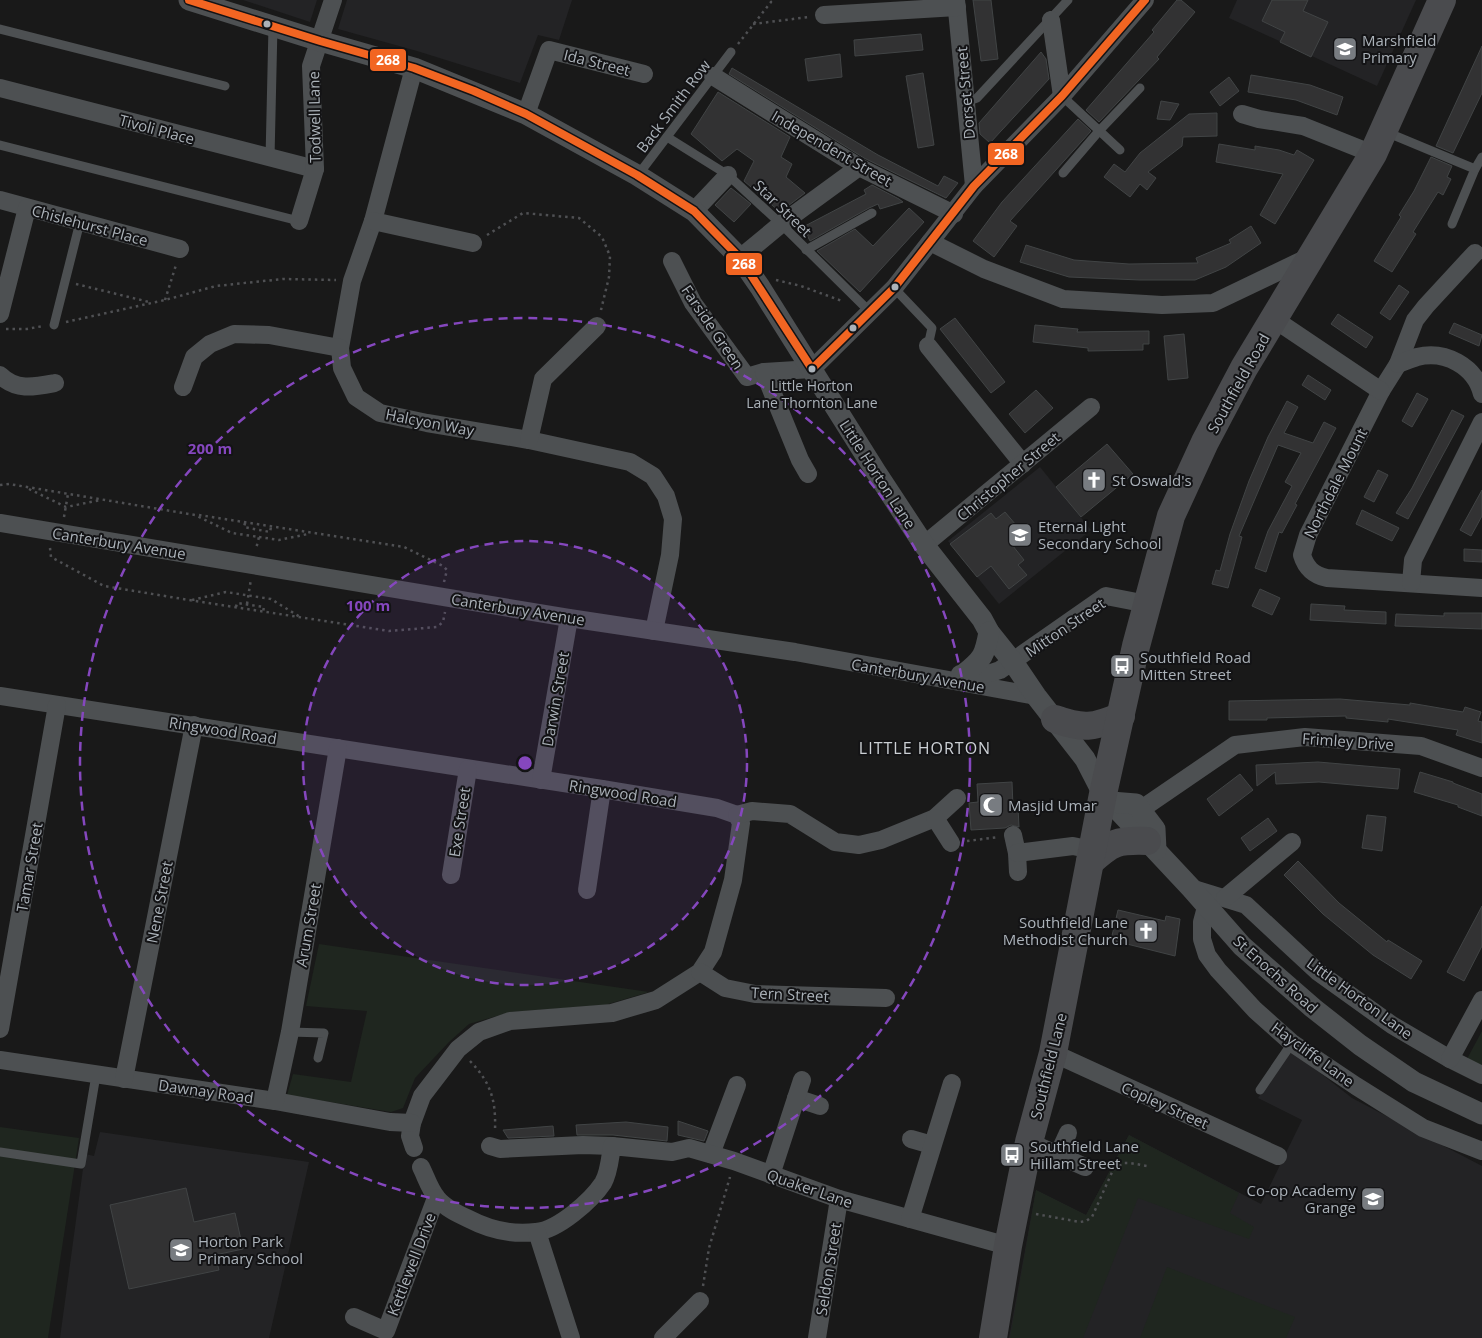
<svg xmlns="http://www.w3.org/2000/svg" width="1482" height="1338" font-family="'Open Sans',sans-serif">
<rect width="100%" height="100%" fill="#191919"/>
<g fill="#232325">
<polygon points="243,0 317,0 310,22"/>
<polygon points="347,0 572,0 559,40 538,35 520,83 417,51 338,29"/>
<polygon points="1237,0 1416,0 1377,86 1229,18"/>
<polygon points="1040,467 1091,530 999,604 948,541"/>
<polygon points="1291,1050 1352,1098 1482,1166 1482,1338 1009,1338 1036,1190 1086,1215 1129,1135 1261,1204 1302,1120 1258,1098"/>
<polygon points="100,1132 309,1162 269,1338 60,1338 85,1154 94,1156"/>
</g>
<g fill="#1f261f">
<polygon points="319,944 649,992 605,1005 511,1012 469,1024 449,1042 415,1078 403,1108 391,1112 287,1095 293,1074 351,1082 367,1011 306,1006"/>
<polygon points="1482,1031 1482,1065 1467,1059"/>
<polygon points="0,1127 79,1138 48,1338 0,1338"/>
<polygon points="1129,1135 1239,1193 1230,1213 1254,1227 1249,1239 1138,1198 1083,1338 1010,1338 1036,1190 1086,1215"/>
<polygon points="1167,1267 1295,1317 1286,1338 1140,1338"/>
</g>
<g fill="#323233" stroke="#414445">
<polygon points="973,0 991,0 998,59 981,61"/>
<polygon points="1177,0 1181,0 1195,12 1157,57 1159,59 1099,122 1086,110 1154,32 1152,30"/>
<polygon points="1272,0 1308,0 1303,11 1328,22 1311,57 1280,42 1285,32 1262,21"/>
<polygon points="921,34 923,50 855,56 854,40"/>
<polygon points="1482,46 1482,93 1453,153 1436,146"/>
<polygon points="1041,52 1046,59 1049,79 990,143 980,134 979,123"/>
<polygon points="840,54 842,77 808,81 805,59"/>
<polygon points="732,68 878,155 938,186 944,176 958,183 946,198 864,158 729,74"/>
<polygon points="923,73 934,145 918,148 906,76"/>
<polygon points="1251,75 1310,85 1343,97 1337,115 1296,100 1248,92"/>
<polygon points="1229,77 1239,91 1220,106 1210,92"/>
<polygon points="718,92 790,137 781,157 792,164 786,177 805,193 780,212 744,181 754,161 737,149 722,161 691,134"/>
<polygon points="1161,101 1179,104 1170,120 1157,119"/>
<polygon points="1217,113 1217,136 1183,137 1182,146 1148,172 1156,178 1147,190 1140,184 1130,197 1104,177 1114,164 1125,172 1140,153 1189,114"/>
<polygon points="1078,119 1091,131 1010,221 1017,226 994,257 973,241 1002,202"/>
<polygon points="1219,144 1255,150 1255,146 1279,150 1294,155 1297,150 1314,160 1275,224 1260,215 1283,174 1216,162"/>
<polygon points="1431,157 1452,166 1447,177 1451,179 1443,195 1438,192 1413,232 1416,234 1392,272 1374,261 1401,217 1399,215 1414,191"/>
<polygon points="872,185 899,199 903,202 880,209 878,204 869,208 810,241 803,227 866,194 864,190"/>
<polygon points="731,188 751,204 734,222 715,205"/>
<polygon points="909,208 924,222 860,292 817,251 855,229 873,246"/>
<polygon points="1251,226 1261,243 1226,267 1195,280 1140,280 1069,277 1020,262 1026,245 1074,260 1129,264 1198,263 1196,258 1231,243 1229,240"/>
<polygon points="1399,285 1409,292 1390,320 1380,313"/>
<polygon points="1338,314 1373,337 1366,348 1331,324"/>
<polygon points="955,318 1005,382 991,393 940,329"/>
<polygon points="1454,323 1482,335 1479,346 1449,333"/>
<polygon points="1035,325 1078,329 1077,332 1149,331 1149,344 1143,344 1143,350 1088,351 1088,348 1033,342"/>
<polygon points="1184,334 1188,378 1168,380 1164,336"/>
<polygon points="1308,375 1331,390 1325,400 1302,385"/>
<polygon points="1036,390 1053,408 1025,433 1009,414"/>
<polygon points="1417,393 1428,399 1412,427 1402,421"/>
<polygon points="1287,401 1298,407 1284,433 1313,443 1324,422 1336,428 1295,504 1297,505 1282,533 1279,532 1266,572 1255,568 1268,531 1292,486 1285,482 1301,453 1278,445 1239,536 1242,537 1228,588 1212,584 1216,570 1220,571 1230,534 1249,481 1268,437"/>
<polygon points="1452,410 1464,416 1408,519 1396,513 1412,488"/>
<polygon points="1107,444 1133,474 1081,517 1056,487"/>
<polygon points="1378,470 1388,475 1374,502 1364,497"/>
<polygon points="1482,490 1482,516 1471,536 1460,530"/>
<polygon points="1362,510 1399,528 1392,541 1356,524"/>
<polygon points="1005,512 1021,531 1009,541 1024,560 1018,565 1027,575 1009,589 991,566 977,577 950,544 991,513 996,519"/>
<polygon points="1464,549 1482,550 1482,562 1464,561"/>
<polygon points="1260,589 1280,598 1272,615 1252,606"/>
<polygon points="1311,604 1345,606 1344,610 1386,612 1386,624 1310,620"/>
<polygon points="1444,613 1482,613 1482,629 1395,626 1396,614 1444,616"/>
<polygon points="1340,699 1410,705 1410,703 1463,712 1465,707 1481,712 1478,721 1482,722 1482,743 1456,735 1458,730 1388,719 1388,722 1346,718 1346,716 1267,718 1267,720 1229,720 1229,701"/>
<polygon points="1318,762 1400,769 1398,789 1319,782 1276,784 1275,772 1257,786 1256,765"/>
<polygon points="1420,772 1453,782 1453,783 1482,794 1482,816 1458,807 1458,805 1414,792"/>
<polygon points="1240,774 1253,790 1219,816 1207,799"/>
<polygon points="1012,782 1013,807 1018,807 1019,827 1011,825 1005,828 971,830 969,803 978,802 977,784"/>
<polygon points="1367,815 1386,817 1382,851 1362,848"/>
<polygon points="1268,818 1277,831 1250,851 1241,838"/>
<polygon points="1298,861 1339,903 1387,942 1388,940 1422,961 1411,979 1373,955 1323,914 1284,875"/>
<polygon points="1482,906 1482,946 1464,981 1447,972"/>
<polygon points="1118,910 1165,921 1166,916 1180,919 1175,956 1111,940"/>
<polygon points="678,1121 708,1131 704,1141 678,1135"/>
<polygon points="626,1122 668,1127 667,1141 613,1135 577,1135 576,1125"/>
<polygon points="553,1126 554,1136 508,1138 503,1130"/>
<polygon points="186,1188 194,1222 235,1213 243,1249 215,1255 219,1270 129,1289 110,1205"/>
</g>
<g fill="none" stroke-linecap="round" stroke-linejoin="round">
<g stroke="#4f5053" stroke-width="2.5" stroke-dasharray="2.5 4" stroke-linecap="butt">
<polyline points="753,24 809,17"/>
<polyline points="738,44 771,2 769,0"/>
<polyline points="487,235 523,213 579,218 602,237 610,256 609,277 601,310"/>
<polyline points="776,280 801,286 842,301"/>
<polyline points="76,284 149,302"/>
<polyline points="165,300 176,265"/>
<polyline points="66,322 165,300 216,286 283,279 336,280"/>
<polyline points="6,329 27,329 43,326"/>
<polyline points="0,485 9,484 195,515 232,533 259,537 256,549"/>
<polyline points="29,489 66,507 101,500"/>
<polyline points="199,515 404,547 443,566 447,570 444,582"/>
<polyline points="64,517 68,494"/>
<polyline points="245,523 244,527 270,532 271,527"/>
<polyline points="259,537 279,540 308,534"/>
<polyline points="50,548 51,557 104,586 189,600 389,631 437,627 443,622 445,612"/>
<polyline points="192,600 226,592 271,599 300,617"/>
<polyline points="247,604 251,579"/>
<polyline points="236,607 237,603 264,607 263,612"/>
<polyline points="967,841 999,837"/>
<path d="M 470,1061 C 491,1083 496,1100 495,1130"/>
<polyline points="1036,1214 1080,1222 1086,1221 1092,1217 1113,1170 1123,1163 1130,1163 1147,1166"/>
<polyline points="703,1286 709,1248 730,1177"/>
</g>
<g stroke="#4d5052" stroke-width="9">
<polyline points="0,29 225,86"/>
<polyline points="1062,96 1120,150"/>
<polyline points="966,102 977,98 1068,0"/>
<polyline points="1386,132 1475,169 1452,224"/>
<polyline points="667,137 728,175 781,224 869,311"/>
<polyline points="0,145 299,221"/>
<polyline points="270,158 273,26"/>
<polyline points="1475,169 1482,157"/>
<polyline points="1063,173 1099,131 1140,88"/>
<polyline points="638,175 731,52"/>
<polyline points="806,250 872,213"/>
<polyline points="894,288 932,328 928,346"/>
<polyline points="54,325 80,222"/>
<polyline points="290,1032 324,1033 318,1058"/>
<polyline points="1260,1090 1292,1043"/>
<polyline points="0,1152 81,1164 96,1075"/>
</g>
<g stroke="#4d5052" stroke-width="18">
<polyline points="956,0 974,186"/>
<polyline points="824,15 957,7"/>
<polyline points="1051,20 1062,96"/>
<polyline points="414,68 373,221 352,281 340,348 342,368 356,397 380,413 427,423 529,440 630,462 653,476 666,496 673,519 670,555 654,631"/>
<polyline points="713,76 859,167 954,214"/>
<polyline points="0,88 315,169"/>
<polyline points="526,114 549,50 644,74"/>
<polyline points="1242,114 1259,119 1303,126 1373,154"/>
<polyline points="0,200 180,249"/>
<polyline points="694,211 728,175"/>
<polyline points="299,221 315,169 311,66 333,0"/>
<polyline points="373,221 473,243"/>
<polyline points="930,242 984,269 1063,299 1162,305 1213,303 1309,257"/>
<path d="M 1475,253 L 1426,306 L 1415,320 L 1398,364 L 1381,391 L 1308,535 L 1302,555 C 1306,568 1313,575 1327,578 L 1482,588"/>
<polyline points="740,258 781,224 859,167"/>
<polyline points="672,261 693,303 747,377 764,372 812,369 894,288 974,186 1062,96 1145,0"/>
<polyline points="0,314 27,208"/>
<polyline points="1274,319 1381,391"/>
<polyline points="928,346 1023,464"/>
<path d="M 1398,364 C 1404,362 1410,359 1417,357 C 1445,350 1475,366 1482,394"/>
<polyline points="764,372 800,460 808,474"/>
<path d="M 0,375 C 16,391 34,387 55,383"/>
<polyline points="183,387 194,357 210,344 234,334 269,335 340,348"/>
<polyline points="529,440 543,379 597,326"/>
<polyline points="0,523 569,618 795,652 1036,696"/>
<polyline points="924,545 1091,407"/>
<polyline points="1411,583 1413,560 1482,422"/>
<polyline points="960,674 991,673 1000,670 1106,596 1147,604"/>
<polyline points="0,696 602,789 717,808 737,815 741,823 733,880 713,952 700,972 656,1000 612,1013 510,1021 479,1032 458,1049 422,1096 412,1123 410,1136 414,1148"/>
<polyline points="541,780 569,618"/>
<polyline points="1140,810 1235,745 1305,737 1421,746 1482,768"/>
<polyline points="737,815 752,811 790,814 835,842 859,845 881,840 935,818 957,798"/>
<polyline points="935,818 951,843"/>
<polyline points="1013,835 1017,853 1018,872"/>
<polyline points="1017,853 1073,846 1092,850"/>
<polyline points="451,875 468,769"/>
<polyline points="1191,888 1246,905 1318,972 1392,1025 1450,1059 1482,1075"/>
<polyline points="587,890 602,789"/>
<polyline points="1225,898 1292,842"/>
<polyline points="1206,907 1202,922 1202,939 1207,955 1218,970 1255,1010 1292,1043 1356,1086 1423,1128 1482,1151"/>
<polyline points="700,972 725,988 755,994 886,998"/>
<polyline points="0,1029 57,705"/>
<polyline points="1053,1053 1278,1156"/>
<polyline points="1450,1059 1482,1000"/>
<polyline points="0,1060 275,1101 390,1122 412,1123"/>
<polyline points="124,1079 194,725"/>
<polyline points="796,1098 820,1106"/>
<polyline points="275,1101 290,1032 338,748"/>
<polyline points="911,1139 932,1145"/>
<polyline points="1029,1142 1085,1167"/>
<polyline points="490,1146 500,1149 583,1145 612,1146"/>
<polyline points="711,1154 737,1085"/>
<polyline points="1058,1155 1068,1133"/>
<path d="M 421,1167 C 426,1177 430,1190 437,1198 C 445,1208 458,1214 469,1219 C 490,1230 512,1235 536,1232 C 558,1230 591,1201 603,1183 C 609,1173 610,1158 612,1146 L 672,1152 L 689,1148 L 734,1161 L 839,1199 L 1008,1246"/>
<polyline points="771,1175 802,1080"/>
<polyline points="910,1219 952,1083"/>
<polyline points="537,1232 571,1338"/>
<polyline points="354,1317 386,1331 436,1198"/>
<polyline points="663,1338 700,1301"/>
<polyline points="817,1338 839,1199"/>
</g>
<g stroke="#4d5052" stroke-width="21">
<polyline points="189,0 320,41 414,68 526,114 637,175 694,211 740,258 760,287 876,472 924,545 982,619 989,632 1013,662 1036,696 1085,759 1103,794 1191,888 1242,946 1313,1008 1360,1045 1414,1082 1482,1114"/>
<path d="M 964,674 C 983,659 985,655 989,632"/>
<polyline points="1111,802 1136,804 1155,829 1156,850"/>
</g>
<g stroke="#4a4b4e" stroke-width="28">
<path d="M 1055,719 C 1083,729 1093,728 1121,716"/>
<path d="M 1090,862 C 1112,842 1117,840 1147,841"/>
<polyline points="993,1338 1008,1246 1018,1196 1029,1142 1053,1053 1103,794 1136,646 1171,516 1205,442 1244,368 1373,154 1442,0"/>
</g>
<defs>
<polyline id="bus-1" points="189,0 320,41 414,68 474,91 526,114 637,175 694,211 740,258 812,369 894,288 974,186 1062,96 1145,0"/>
</defs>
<use href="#bus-1" stroke="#131315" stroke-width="11"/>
<use href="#bus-1" stroke="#f26522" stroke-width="8"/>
</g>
<circle cx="525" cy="763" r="222" fill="#8547be" fill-opacity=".12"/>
<g fill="none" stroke="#8547be" stroke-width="2.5" stroke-dasharray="9 6">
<circle cx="525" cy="763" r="222"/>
<circle cx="525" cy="763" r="445"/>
</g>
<defs>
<symbol id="school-square" viewBox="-11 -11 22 22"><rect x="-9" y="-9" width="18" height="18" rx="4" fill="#787c81" stroke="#131315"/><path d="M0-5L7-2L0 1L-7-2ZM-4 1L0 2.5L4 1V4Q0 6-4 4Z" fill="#fff"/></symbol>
<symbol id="church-square" viewBox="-11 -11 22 22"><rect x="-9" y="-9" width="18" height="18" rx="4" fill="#787c81" stroke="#131315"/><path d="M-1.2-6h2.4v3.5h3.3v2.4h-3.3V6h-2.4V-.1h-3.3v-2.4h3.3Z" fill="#fff"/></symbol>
<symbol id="bus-square" viewBox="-11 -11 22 22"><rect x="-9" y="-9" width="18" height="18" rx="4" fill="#787c81" stroke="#131315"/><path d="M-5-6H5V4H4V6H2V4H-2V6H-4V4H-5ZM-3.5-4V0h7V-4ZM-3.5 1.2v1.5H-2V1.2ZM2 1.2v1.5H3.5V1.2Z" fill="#fff"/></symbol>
<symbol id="mosque-square" viewBox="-11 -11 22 22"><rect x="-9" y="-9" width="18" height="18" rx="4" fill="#787c81" stroke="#131315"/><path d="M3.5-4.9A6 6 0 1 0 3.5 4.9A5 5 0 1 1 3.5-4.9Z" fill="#fff"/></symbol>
</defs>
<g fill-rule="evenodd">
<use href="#school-square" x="1331" y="35" width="28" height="28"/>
<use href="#church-square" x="1080" y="466" width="28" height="28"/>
<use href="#school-square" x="1006" y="521" width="28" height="28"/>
<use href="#bus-square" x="1108" y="652" width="28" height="28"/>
<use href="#mosque-square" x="977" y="791" width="28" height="28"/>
<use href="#church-square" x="1132" y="917" width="28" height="28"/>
<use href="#bus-square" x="998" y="1141" width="28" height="28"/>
<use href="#school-square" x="1359" y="1185" width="28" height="28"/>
<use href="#school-square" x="167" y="1236" width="28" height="28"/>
</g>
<g fill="#abb2b9" stroke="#131315" stroke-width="2">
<circle cx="267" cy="24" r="4.5"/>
<circle cx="895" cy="287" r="4.5"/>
<circle cx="853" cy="328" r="4.5"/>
<circle cx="812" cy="369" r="4.5"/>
</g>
<g text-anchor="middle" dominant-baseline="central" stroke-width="4" stroke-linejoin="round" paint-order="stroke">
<g font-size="14" fill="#abb2b9" stroke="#131315">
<text x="812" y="385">Little Horton<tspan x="812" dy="17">Lane Thornton Lane</tspan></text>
</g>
<g font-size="15" fill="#abb2b9" stroke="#131315" text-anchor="start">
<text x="1362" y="40">Marshfield<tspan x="1362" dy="17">Primary</tspan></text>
<text x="1112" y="480">St Oswald's</text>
<text x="1038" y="526">Eternal Light<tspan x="1038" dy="17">Secondary School</tspan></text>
<text x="1140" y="657">Southfield Road<tspan x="1140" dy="17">Mitten Street</tspan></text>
<text x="1008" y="805">Masjid Umar</text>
<text x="1128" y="922" text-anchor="end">Southfield Lane<tspan x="1128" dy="17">Methodist Church</tspan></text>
<text x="1030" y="1146">Southfield Lane<tspan x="1030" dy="17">Hillam Street</tspan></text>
<text x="1356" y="1190" text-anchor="end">Co-op Academy<tspan x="1356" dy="17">Grange</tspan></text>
<text x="198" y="1241">Horton Park<tspan x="198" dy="17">Primary School</tspan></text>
</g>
<g font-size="15" fill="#abb2b9" stroke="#131315">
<text transform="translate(597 62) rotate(14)">Ida Street</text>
<text transform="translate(965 93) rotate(-95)">Dorset Street</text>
<text transform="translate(673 106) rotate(-53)">Back Smith Row</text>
<text transform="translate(314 117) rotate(-91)">Todwell Lane</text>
<text transform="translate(157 129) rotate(15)">Tivoli Place</text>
<text transform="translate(832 148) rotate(30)">Independent Street</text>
<text transform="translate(783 208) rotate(44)">Star Street</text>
<text transform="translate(90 225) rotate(15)">Chislehurst Place</text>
<text transform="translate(713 327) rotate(56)">Farside Green</text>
<text transform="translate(1238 383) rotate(-61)">Southfield Road</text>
<text transform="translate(430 422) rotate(11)">Halcyon Way</text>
<text transform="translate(878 474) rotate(57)">Little Horton Lane</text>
<text transform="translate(1008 476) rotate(-40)">Christopher Street</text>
<text transform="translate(1335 483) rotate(-63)">Northdale Mount</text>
<text transform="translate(119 543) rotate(9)">Canterbury Avenue</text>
<text transform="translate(518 609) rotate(9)">Canterbury Avenue</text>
<text transform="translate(1065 627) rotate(-34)">Mitton Street</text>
<text transform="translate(918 675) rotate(10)">Canterbury Avenue</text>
<text transform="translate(555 699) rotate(-80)">Darwin Street</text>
<text transform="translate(223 730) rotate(9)">Ringwood Road</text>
<text transform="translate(1348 741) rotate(4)">Frimley Drive</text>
<text transform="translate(623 793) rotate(9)">Ringwood Road</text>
<text transform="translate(459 822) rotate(-81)">Exe Street</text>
<text transform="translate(29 867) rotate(-80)">Tamar Street</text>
<text transform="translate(159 902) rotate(-79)">Nene Street</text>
<text transform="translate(308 925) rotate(-80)">Arum Street</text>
<text transform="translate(1276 974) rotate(42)">St Enochs Road</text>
<text transform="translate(790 994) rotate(3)">Tern Street</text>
<text transform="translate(1360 998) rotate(36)">Little Horton Lane</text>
<text transform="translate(1313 1054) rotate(36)">Haycliffe Lane</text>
<text transform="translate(1048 1066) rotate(-76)">Southfield Lane</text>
<text transform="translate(206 1091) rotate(8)">Dawnay Road</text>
<text transform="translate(1165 1105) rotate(24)">Copley Street</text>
<text transform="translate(810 1188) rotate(19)">Quaker Lane</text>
<text transform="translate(411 1264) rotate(-69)">Kettlewell Drive</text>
<text transform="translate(828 1269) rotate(-81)">Seldon Street</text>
</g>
<g font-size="16" letter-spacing="1" fill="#ccd0d5" stroke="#131315">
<text x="925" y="748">LITTLE HORTON</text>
</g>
</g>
<circle cx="525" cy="763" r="8" fill="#8547be" stroke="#131315" stroke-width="2.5"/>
<g font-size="15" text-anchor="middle" font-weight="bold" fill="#8547be" stroke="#131315" stroke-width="4" stroke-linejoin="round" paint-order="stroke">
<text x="210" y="454">200 m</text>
<text x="368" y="611">100 m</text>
</g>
<g stroke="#131315" stroke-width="2">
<rect x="369" y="48" width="38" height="24" rx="5" fill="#f26522"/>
<rect x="987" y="142" width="38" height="24" rx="5" fill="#f26522"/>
<rect x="725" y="252" width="38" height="24" rx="5" fill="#f26522"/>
</g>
<g font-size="14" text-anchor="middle" font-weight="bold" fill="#fff">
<text x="388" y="65">268</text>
<text x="1006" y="159">268</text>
<text x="744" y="269">268</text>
</g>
</svg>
